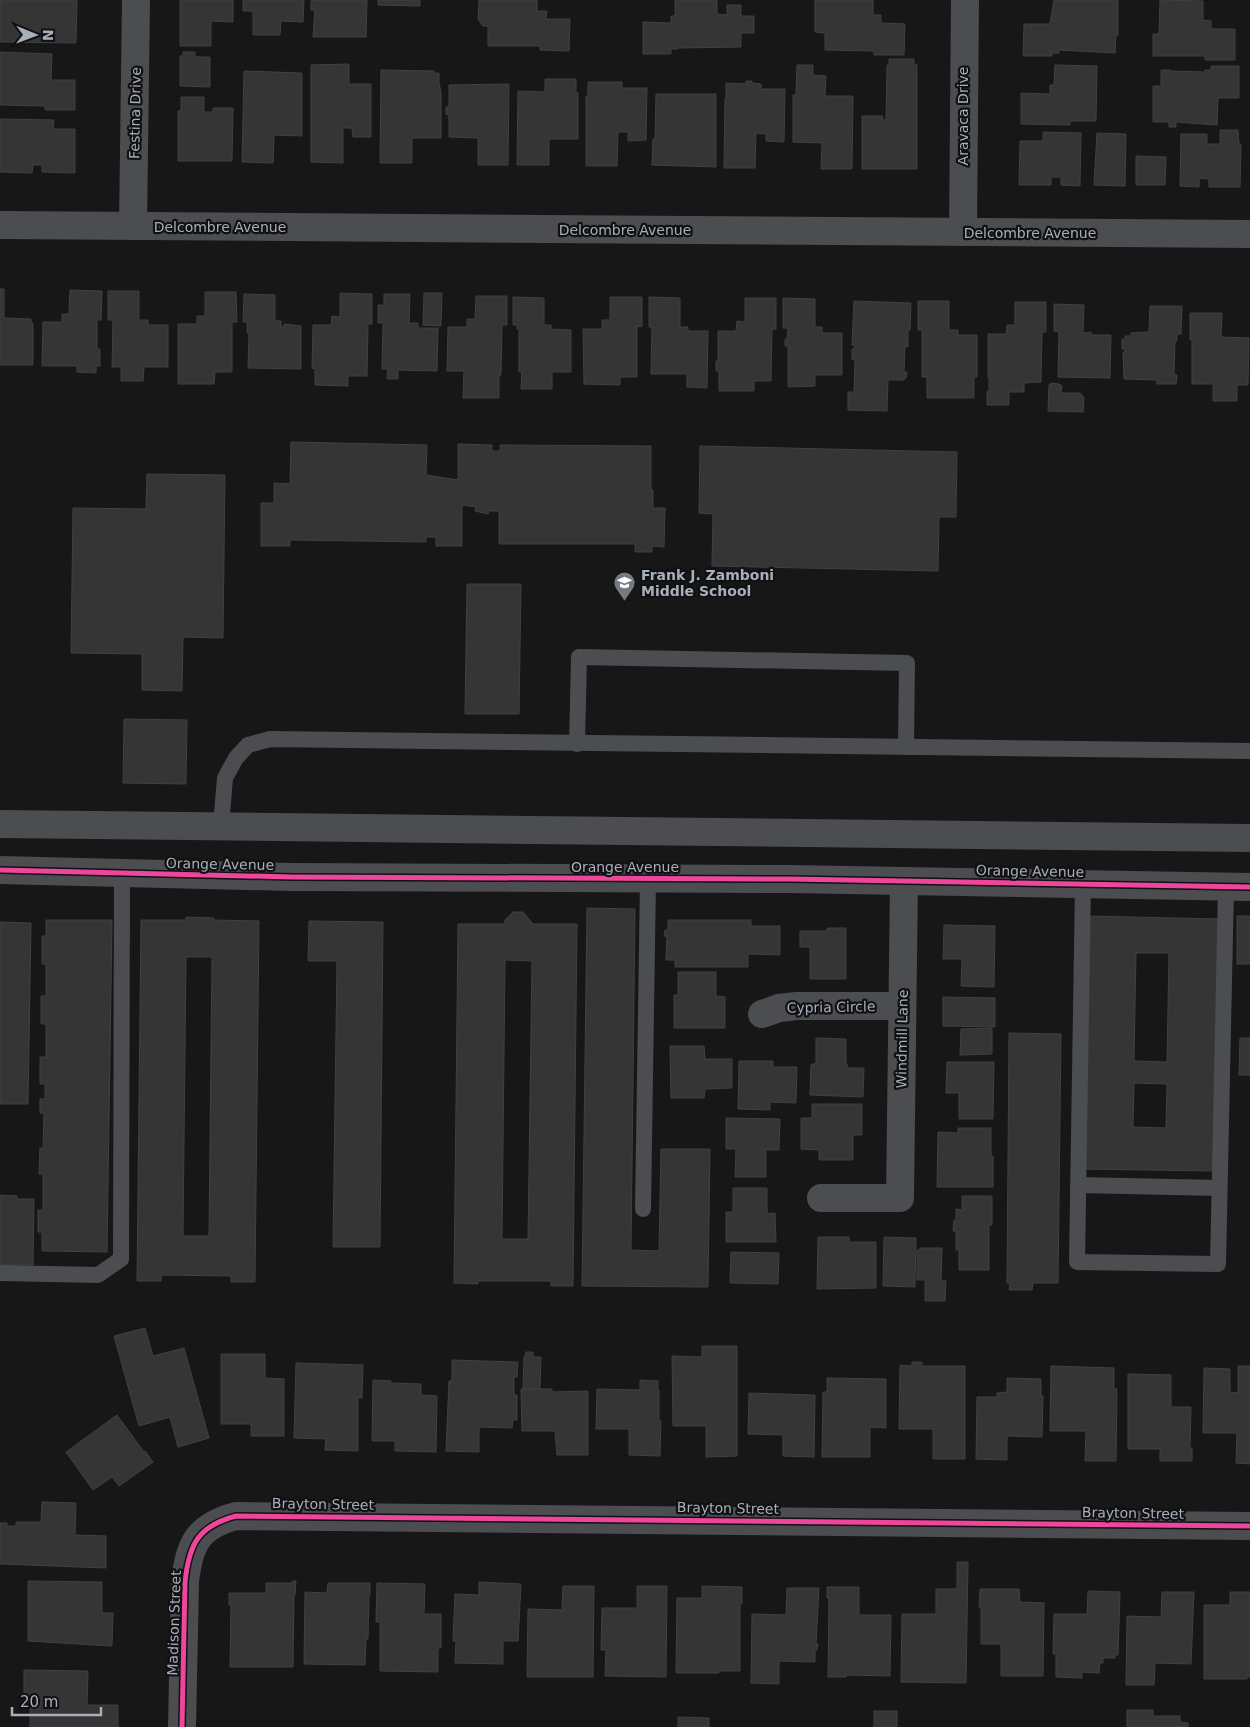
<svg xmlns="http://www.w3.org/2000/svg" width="1250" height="1727" font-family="'DejaVu Sans',sans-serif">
<rect width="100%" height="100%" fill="#171717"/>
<g fill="#353536" stroke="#3f4143" fill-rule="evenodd">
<polygon points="0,0 77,0 76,43 0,42"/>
<polygon points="180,0 233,0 233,22 211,21 211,46 180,46"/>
<polygon points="243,0 304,0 303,22 281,21 280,35 253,35 253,11 243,11"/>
<polygon points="314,0 367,0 366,37 313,37 315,10 311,10 311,1"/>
<polygon points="378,0 420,0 420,6 378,5"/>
<polygon points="479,0 537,0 537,11 547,11 546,19 570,19 569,51 540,50 540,46 488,46 488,26 483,26 478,19"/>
<polygon points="675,0 717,0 717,14 727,15 727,5 741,5 741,16 754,16 754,33 741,33 741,47 678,48 678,49 671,49 671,54 643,54 643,22 671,23 671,16 675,16"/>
<polygon points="815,0 873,0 873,15 881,15 881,23 905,24 904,55 874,55 874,51 825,50 825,33 815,32"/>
<polygon points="1054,0 1118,0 1118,35 1116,35 1115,53 1059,50 1059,53 1052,53 1052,56 1023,56 1024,24 1050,24"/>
<polygon points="1160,0 1203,1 1203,20 1211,21 1211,29 1235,29 1235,60 1205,60 1205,56 1153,56 1153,34 1159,34"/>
<polygon points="0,52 52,54 51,80 75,80 75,110 45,110 45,106 0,105"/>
<polygon points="183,52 195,52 195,57 210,57 210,87 180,86 180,56 183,56"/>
<polygon points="889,59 914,59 914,65 917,65 917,169 862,169 862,116 883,116 882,120 886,120 887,65 889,65"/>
<polygon points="349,64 349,84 371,84 371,137 353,137 352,128 343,128 343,163 311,162 311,65"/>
<polygon points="797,65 813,65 813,75 826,76 825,96 853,96 852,169 821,169 822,143 793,142 793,95 796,95"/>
<polygon points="1055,65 1097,66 1096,121 1070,121 1070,125 1021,124 1021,93 1050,94 1050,85 1054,85"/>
<polygon points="1211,66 1239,66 1239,98 1218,98 1217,125 1176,122 1176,127 1169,127 1169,122 1153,122 1153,86 1161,86 1161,70 1170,70 1170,71 1205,72 1205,70 1211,70"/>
<polygon points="381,70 434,71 434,73 439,73 439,83 441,92 441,138 412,138 412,163 380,163"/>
<polygon points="244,71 302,73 302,136 274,135 273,163 242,162"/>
<polygon points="545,79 576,79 576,93 578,93 578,139 549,139 549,165 517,165 518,91 545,92"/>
<polygon points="746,81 752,81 752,83 761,84 761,89 785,89 784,142 766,141 766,134 756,133 755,168 724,168 725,98 726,98 726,83 746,84"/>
<polygon points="588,82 622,82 622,88 647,88 646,140 628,141 628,132 618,132 617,166 586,166 586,96 588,96"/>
<polygon points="509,84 508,165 478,165 478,138 449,137 449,115 446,114 446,107 449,107 449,85"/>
<polygon points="656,94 716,94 716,167 652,165 653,139 655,139"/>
<polygon points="181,97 204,97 204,112 213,112 213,108 233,108 232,161 178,161 178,111 181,111"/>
<polygon points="0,119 54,120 53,129 75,129 75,173 42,172 42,165 33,165 32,173 0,172"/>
<polygon points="1220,130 1238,130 1239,144 1241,144 1240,187 1209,187 1209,179 1199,178 1199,187 1180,186 1181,134 1207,134 1207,144 1220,144"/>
<polygon points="1043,132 1081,133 1080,186 1061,185 1061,177 1051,177 1051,185 1019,185 1020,141 1043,141"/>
<polygon points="1097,133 1126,134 1125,186 1094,185"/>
<polygon points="1136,156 1166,157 1165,185 1136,185"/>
<polygon points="0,289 4,289 4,318 31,319 31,323 33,323 33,365 0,365"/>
<polygon points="70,290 102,291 101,320 97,320 97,349 100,349 100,366 96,366 96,373 77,372 77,366 42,366 43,322 62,322 62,314 69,314"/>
<polygon points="108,291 139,291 139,320 148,320 148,325 168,325 168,367 144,367 143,381 121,381 121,367 112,367 113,320 108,320"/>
<polygon points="205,292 236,292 237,322 232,322 232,372 215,372 214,384 178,384 178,324 197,324 197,316 205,316"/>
<polygon points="340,293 372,294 372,324 368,324 367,376 348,376 348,386 315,385 315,369 312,368 313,325 331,325 332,316 340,317"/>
<polygon points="424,293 442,293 441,326 423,325"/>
<polygon points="244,294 275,295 275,321 281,321 281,327 284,327 284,324 301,326 301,369 248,368 249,333 247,333 247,322 243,322"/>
<polygon points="384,294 410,294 409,323 418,323 418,328 438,328 437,371 398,370 398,379 387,379 388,369 382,369 383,323 378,323 378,305 384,305"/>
<polygon points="476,296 507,296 507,325 502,325 501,375 499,375 499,398 463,398 464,371 447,371 448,327 467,327 467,319 475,319"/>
<polygon points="513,297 544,298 544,325 551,325 551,329 571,330 571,372 552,372 552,389 521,389 522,372 519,372 519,329 517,329 517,325 513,325"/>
<polygon points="610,297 642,297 642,326 637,327 637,377 620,377 620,385 584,384 583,329 602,329 602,320 610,320"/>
<polygon points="649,297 680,298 680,327 688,327 688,331 708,331 707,388 687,387 687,374 651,374 652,327 649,327"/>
<polygon points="745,298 776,298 776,329 772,329 771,381 754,381 754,391 719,391 719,371 716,371 716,361 718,361 718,331 736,331 737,321 745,322"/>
<polygon points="783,298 815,299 815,327 822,327 822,333 842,333 842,375 815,375 815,386 788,387 788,346 785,346 785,339 787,339 788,328 783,328"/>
<polygon points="854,301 911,303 910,330 908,330 908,347 905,346 904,372 907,372 906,378 905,378 904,380 888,380 887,411 848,410 848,392 854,392 855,360 852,359 852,349 854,349 855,345 852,345"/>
<polygon points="918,301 949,301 949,330 958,330 958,335 977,335 977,377 974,377 974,398 927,398 927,377 922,377 922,330 918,330"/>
<polygon points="1015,302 1046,302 1046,332 1042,332 1041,382 1024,383 1024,392 1009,392 1009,405 987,405 987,391 989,391 989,377 988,377 988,334 1006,334 1007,325 1015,325"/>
<polygon points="1054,304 1084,305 1083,333 1091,332 1091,335 1111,335 1110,378 1058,377 1059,332 1054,331"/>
<polygon points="1150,306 1182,306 1181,334 1177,334 1177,341 1175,341 1174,375 1177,375 1176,384 1157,384 1157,380 1124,379 1123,352 1125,352 1125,349 1122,349 1122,339 1125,339 1125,336 1131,336 1131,333 1149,332"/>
<polygon points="1190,313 1222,313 1221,337 1249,338 1248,385 1237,385 1237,401 1213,401 1213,384 1192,384 1192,340 1190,340"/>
<polygon points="1051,383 1059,384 1062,386 1061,393 1080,393 1084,398 1083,412 1048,411 1049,385"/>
<polygon points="291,442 427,445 426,475 458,480 458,444 492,445 492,451 500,451 500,445 651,446 651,489 653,490 653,508 665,508 664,547 652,546 652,552 635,552 635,544 499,544 499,511 489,511 488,514 475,511 476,507 462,505 462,546 436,546 436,537 426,537 426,542 290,540 290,546 261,546 261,503 274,503 274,483 290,484"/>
<polygon points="700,446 957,452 956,517 939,517 938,571 712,566 713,514 699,513"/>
<polygon points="147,474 225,475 223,638 183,637 182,691 142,690 142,654 71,653 73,508 146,509"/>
<polygon points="467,584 521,584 519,714 465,714"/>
<polygon points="124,719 187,720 186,784 123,783"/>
<polygon points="587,908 635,909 631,1250 659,1251 661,1149 710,1149 708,1287 582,1286"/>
<path d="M 513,912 L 523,912 L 533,924 L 577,924 L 573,1286 L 551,1286 L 551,1281 L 478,1281 L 478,1284 L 454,1283 L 458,924 L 505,924 L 505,920 ZM 505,960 L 532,961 L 528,1239 L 502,1239 Z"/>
<path d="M 1087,916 L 1218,919 L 1214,1171 L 1083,1169 ZM 1136,953 L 1169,953 L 1167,1062 L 1134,1061 ZM 1134,1083 L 1167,1084 L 1166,1128 L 1133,1127 Z"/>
<rect x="1237" y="916" width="13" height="48"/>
<path d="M 186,917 L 214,918 L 214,920 L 259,921 L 255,1282 L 231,1282 L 231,1276 L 162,1275 L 161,1281 L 137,1281 L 141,920 L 186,920 ZM 186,957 L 212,957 L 209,1236 L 183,1236 Z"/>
<polygon points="46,920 112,920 107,1252 42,1251 42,1232 38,1232 38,1210 43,1210 43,1174 39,1174 40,1148 43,1148 44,1113 40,1113 40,1099 45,1099 45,1084 40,1084 40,1057 46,1057 46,1024 41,1024 41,996 46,996 46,964 42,964 42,936 46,936"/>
<polygon points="668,920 751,920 751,926 780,926 780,955 748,954 748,967 675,967 675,960 666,960 667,936 664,936 665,930 668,930"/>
<polygon points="309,921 383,922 380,1247 333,1247 337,961 308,961"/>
<polygon points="0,922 31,923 28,1104 0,1104"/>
<polygon points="944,925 995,926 994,987 961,986 962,959 943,959"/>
<polygon points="827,928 846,928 846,979 810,979 810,947 800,947 800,931 827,931"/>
<polygon points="678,972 716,972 716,996 725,997 725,1028 674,1028 674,995 678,995"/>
<polygon points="943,997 995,998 995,1027 943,1026"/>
<polygon points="992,1028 992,1054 960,1055 961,1029"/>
<polygon points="1009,1033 1061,1034 1058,1283 1033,1283 1032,1290 1009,1290 1010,1283 1007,1283"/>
<polygon points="1250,1036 1250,1075 1239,1075 1240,1038 1250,1038"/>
<polygon points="816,1038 846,1039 846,1064 847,1064 847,1068 864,1068 863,1097 810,1095 811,1065 816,1063"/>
<polygon points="670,1046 704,1046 705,1059 732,1059 732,1088 705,1089 704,1098 671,1098"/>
<polygon points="739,1061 773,1061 773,1067 797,1067 796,1103 770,1102 770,1110 738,1109"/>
<polygon points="947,1062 994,1062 993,1119 959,1119 959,1093 946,1093"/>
<polygon points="812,1104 862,1104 862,1135 853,1135 853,1160 819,1160 819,1150 801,1149 801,1118 812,1118"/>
<polygon points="726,1118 780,1119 779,1150 766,1150 766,1177 735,1177 736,1149 726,1149"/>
<polygon points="958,1128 991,1128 991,1156 993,1156 993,1187 937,1187 938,1132 958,1133"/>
<polygon points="733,1188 767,1188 767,1214 775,1213 776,1242 726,1242 726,1212 733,1212"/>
<polygon points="0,1195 17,1196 17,1199 34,1199 33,1265 0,1265"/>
<polygon points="962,1196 992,1196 992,1225 989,1225 989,1270 959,1270 959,1250 956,1250 956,1231 953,1231 954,1220 956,1220 956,1209 962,1210"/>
<polygon points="818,1237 849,1237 849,1242 876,1242 876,1288 817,1289"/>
<polygon points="884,1237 916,1238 915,1287 883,1286"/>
<polygon points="920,1248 942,1248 941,1280 946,1281 945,1301 925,1301 925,1280 917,1280 917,1250 920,1250"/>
<polygon points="731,1252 779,1253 778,1284 730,1283"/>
<polygon points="145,1328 153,1356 184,1348 209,1438 178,1447 170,1417 139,1426 114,1336"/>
<polygon points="702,1346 737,1346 737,1456 706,1457 706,1426 673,1426 672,1356 702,1357"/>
<polygon points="526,1352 533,1352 533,1357 541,1357 540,1389 523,1389 524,1357 525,1357"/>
<polygon points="221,1354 265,1354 265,1378 284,1379 284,1436 251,1436 251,1424 221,1424"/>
<polygon points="452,1360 518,1362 517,1377 514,1377 514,1395 517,1395 517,1420 513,1420 512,1428 479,1427 479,1452 446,1451 449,1381 452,1381"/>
<polygon points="912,1362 922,1362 922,1366 965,1366 965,1459 933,1459 933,1429 899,1429 900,1365 912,1366"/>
<polygon points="296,1363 363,1365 362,1398 358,1398 358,1451 325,1450 326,1439 294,1438"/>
<polygon points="1051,1366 1114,1368 1114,1389 1117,1389 1116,1461 1085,1461 1086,1431 1050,1431"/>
<polygon points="1238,1366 1250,1366 1250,1464 1236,1463 1237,1433 1203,1433 1204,1368 1230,1369 1230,1392 1238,1393"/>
<polygon points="1128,1374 1171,1375 1171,1407 1191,1407 1190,1448 1192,1448 1192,1461 1160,1461 1160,1449 1128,1449"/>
<polygon points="827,1378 886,1379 886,1428 870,1427 870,1457 822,1457 823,1392 827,1392"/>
<polygon points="1007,1378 1041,1379 1041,1396 1043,1396 1042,1437 1007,1436 1007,1460 976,1459 977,1397 997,1397 997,1393 1007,1392"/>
<polygon points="373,1380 391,1381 390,1383 421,1384 421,1395 437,1396 436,1452 395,1451 395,1441 372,1441"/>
<polygon points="640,1380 658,1381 658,1390 659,1390 659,1421 661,1421 660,1456 629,1455 629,1429 596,1429 597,1389 640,1390"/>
<polygon points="521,1389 552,1389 552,1392 588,1391 588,1455 557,1455 555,1431 522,1431"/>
<polygon points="749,1393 815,1395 814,1457 783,1456 783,1435 748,1434"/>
<polygon points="117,1415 144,1452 145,1451 153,1462 119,1486 112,1477 93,1490 66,1452"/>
<polygon points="42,1502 76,1503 75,1535 106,1536 106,1568 0,1564 0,1523 7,1523 7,1526 16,1526 16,1522 41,1522"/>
<polygon points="957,1562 968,1562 966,1683 901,1682 902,1614 936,1614 936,1589 957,1589"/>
<polygon points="28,1581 102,1582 102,1613 113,1613 112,1646 28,1641"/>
<polygon points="292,1581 296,1581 295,1595 294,1595 293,1667 230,1667 231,1605 229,1605 229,1593 266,1593 266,1583 292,1583"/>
<polygon points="479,1582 521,1584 518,1641 503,1641 503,1664 455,1663 456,1641 453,1641 455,1594 479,1595"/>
<polygon points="328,1583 370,1583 370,1595 369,1595 368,1639 366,1639 365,1665 304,1664 305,1592 327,1593"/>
<polygon points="377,1583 425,1584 424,1614 441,1614 441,1648 438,1648 438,1672 380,1671 380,1622 376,1622"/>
<polygon points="563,1586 594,1586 593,1677 527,1677 528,1609 562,1610"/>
<polygon points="637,1586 667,1586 666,1677 605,1676 606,1650 601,1650 602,1608 637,1608"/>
<polygon points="702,1586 742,1587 742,1604 740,1604 740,1671 719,1671 719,1673 676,1673 677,1598 702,1598"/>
<polygon points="827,1587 859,1587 859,1615 891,1615 890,1676 847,1675 846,1677 828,1677 829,1598 827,1598"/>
<polygon points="787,1588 819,1588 816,1644 818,1644 817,1650 815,1650 815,1662 779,1661 779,1684 751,1683 752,1614 786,1615"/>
<polygon points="980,1589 1019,1589 1020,1602 1044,1603 1043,1676 1001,1676 1001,1644 981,1644 981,1607 979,1607"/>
<polygon points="1088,1591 1120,1592 1118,1655 1115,1655 1115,1658 1103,1658 1103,1663 1100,1663 1099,1673 1082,1672 1082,1678 1056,1677 1056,1654 1053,1654 1054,1614 1087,1614"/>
<polygon points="1162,1592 1194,1592 1191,1664 1155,1663 1154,1685 1126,1685 1127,1616 1161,1617"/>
<polygon points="1230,1592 1250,1592 1250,1677 1247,1677 1247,1679 1204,1679 1204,1605 1230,1605"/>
<polygon points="24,1670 88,1671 87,1705 118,1705 118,1727 30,1727 30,1698 24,1698"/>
<polygon points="1127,1710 1153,1710 1153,1716 1180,1716 1180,1722 1188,1723 1188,1727 1127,1727"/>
<rect x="874" y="1711" width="23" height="16"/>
<polygon points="678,1717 709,1718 709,1727 678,1727"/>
</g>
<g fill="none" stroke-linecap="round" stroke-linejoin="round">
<g stroke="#4b4d50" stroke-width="16">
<polyline points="577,744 579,657 907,663 906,747"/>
<polyline points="221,826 225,778 236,758 248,745 270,739 1250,751"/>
<polyline points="1083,884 1077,1262 1218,1264 1226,887"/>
<polyline points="1078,1185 1219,1188"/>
<polyline points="643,1209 648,879"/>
<polyline points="0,1273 98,1275 121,1259 122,873"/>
</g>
<g stroke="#4b4d50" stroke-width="28">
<polyline points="0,225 1250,234"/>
<polyline points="133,226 136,0"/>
<polyline points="963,232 965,0"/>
<polyline points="762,1014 779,1008 797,1006 902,1006"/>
<polyline points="821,1198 900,1198 904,881"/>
<path d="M 182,1727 L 185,1582 C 189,1544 198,1526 236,1516 L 1250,1526"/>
</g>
<g stroke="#4b4d50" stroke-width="28">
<polyline points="0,824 1250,838"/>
<polyline points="0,870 292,877 790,879 1250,887"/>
</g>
<defs>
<g id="cycleway">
<polyline points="0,870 292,877 790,879 1250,887"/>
<path d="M 182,1727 L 185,1582 C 189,1544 198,1526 236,1516 L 1250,1526"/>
</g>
</defs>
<use href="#cycleway" stroke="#111113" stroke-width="8"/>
<use href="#cycleway" stroke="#ed469a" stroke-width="5"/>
</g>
<defs>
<symbol id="school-pin" viewBox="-11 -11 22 30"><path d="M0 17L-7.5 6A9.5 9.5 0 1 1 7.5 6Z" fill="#757a80" stroke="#111113"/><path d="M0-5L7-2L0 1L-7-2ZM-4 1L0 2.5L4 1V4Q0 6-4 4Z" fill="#fff"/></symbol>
</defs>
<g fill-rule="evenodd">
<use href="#school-pin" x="612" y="570" width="25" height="34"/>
</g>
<g text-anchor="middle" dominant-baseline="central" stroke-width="4.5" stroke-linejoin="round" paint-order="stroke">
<g font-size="14" fill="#a7afb9" stroke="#111113">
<text transform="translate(135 113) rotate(-89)">Festina Drive</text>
<text transform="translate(963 116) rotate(-90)">Aravaca Drive</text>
<text x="220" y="227">Delcombre Avenue</text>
<text x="625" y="230">Delcombre Avenue</text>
<text x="1030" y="233">Delcombre Avenue</text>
<text transform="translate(220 864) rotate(1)">Orange Avenue</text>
<text x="625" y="867">Orange Avenue</text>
<text transform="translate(1030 871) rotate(1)">Orange Avenue</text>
<text transform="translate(831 1007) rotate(-1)">Cypria Circle</text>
<text transform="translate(902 1039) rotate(-89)">Windmill Lane</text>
<text transform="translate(323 1504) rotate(1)">Brayton Street</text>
<text transform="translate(728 1508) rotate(1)">Brayton Street</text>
<text transform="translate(1133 1513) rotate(1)">Brayton Street</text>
<text transform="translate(174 1623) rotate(-88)">Madison Street</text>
</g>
<g font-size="14" font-weight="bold" fill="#a7afb9" stroke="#111113" text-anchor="start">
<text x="641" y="575">Frank J. Zamboni<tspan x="641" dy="16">Middle School</tspan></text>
</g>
</g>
<g transform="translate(35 35) rotate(91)" stroke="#111113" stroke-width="4" paint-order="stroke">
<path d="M0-4L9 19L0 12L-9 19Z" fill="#a7afb9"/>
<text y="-8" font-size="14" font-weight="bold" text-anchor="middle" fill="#a7afb9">N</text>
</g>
<path d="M12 1707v8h89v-8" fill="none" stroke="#a7afb9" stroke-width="2.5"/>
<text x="20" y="1707" font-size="15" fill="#a7afb9" stroke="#111113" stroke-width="4" paint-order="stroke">20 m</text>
</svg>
